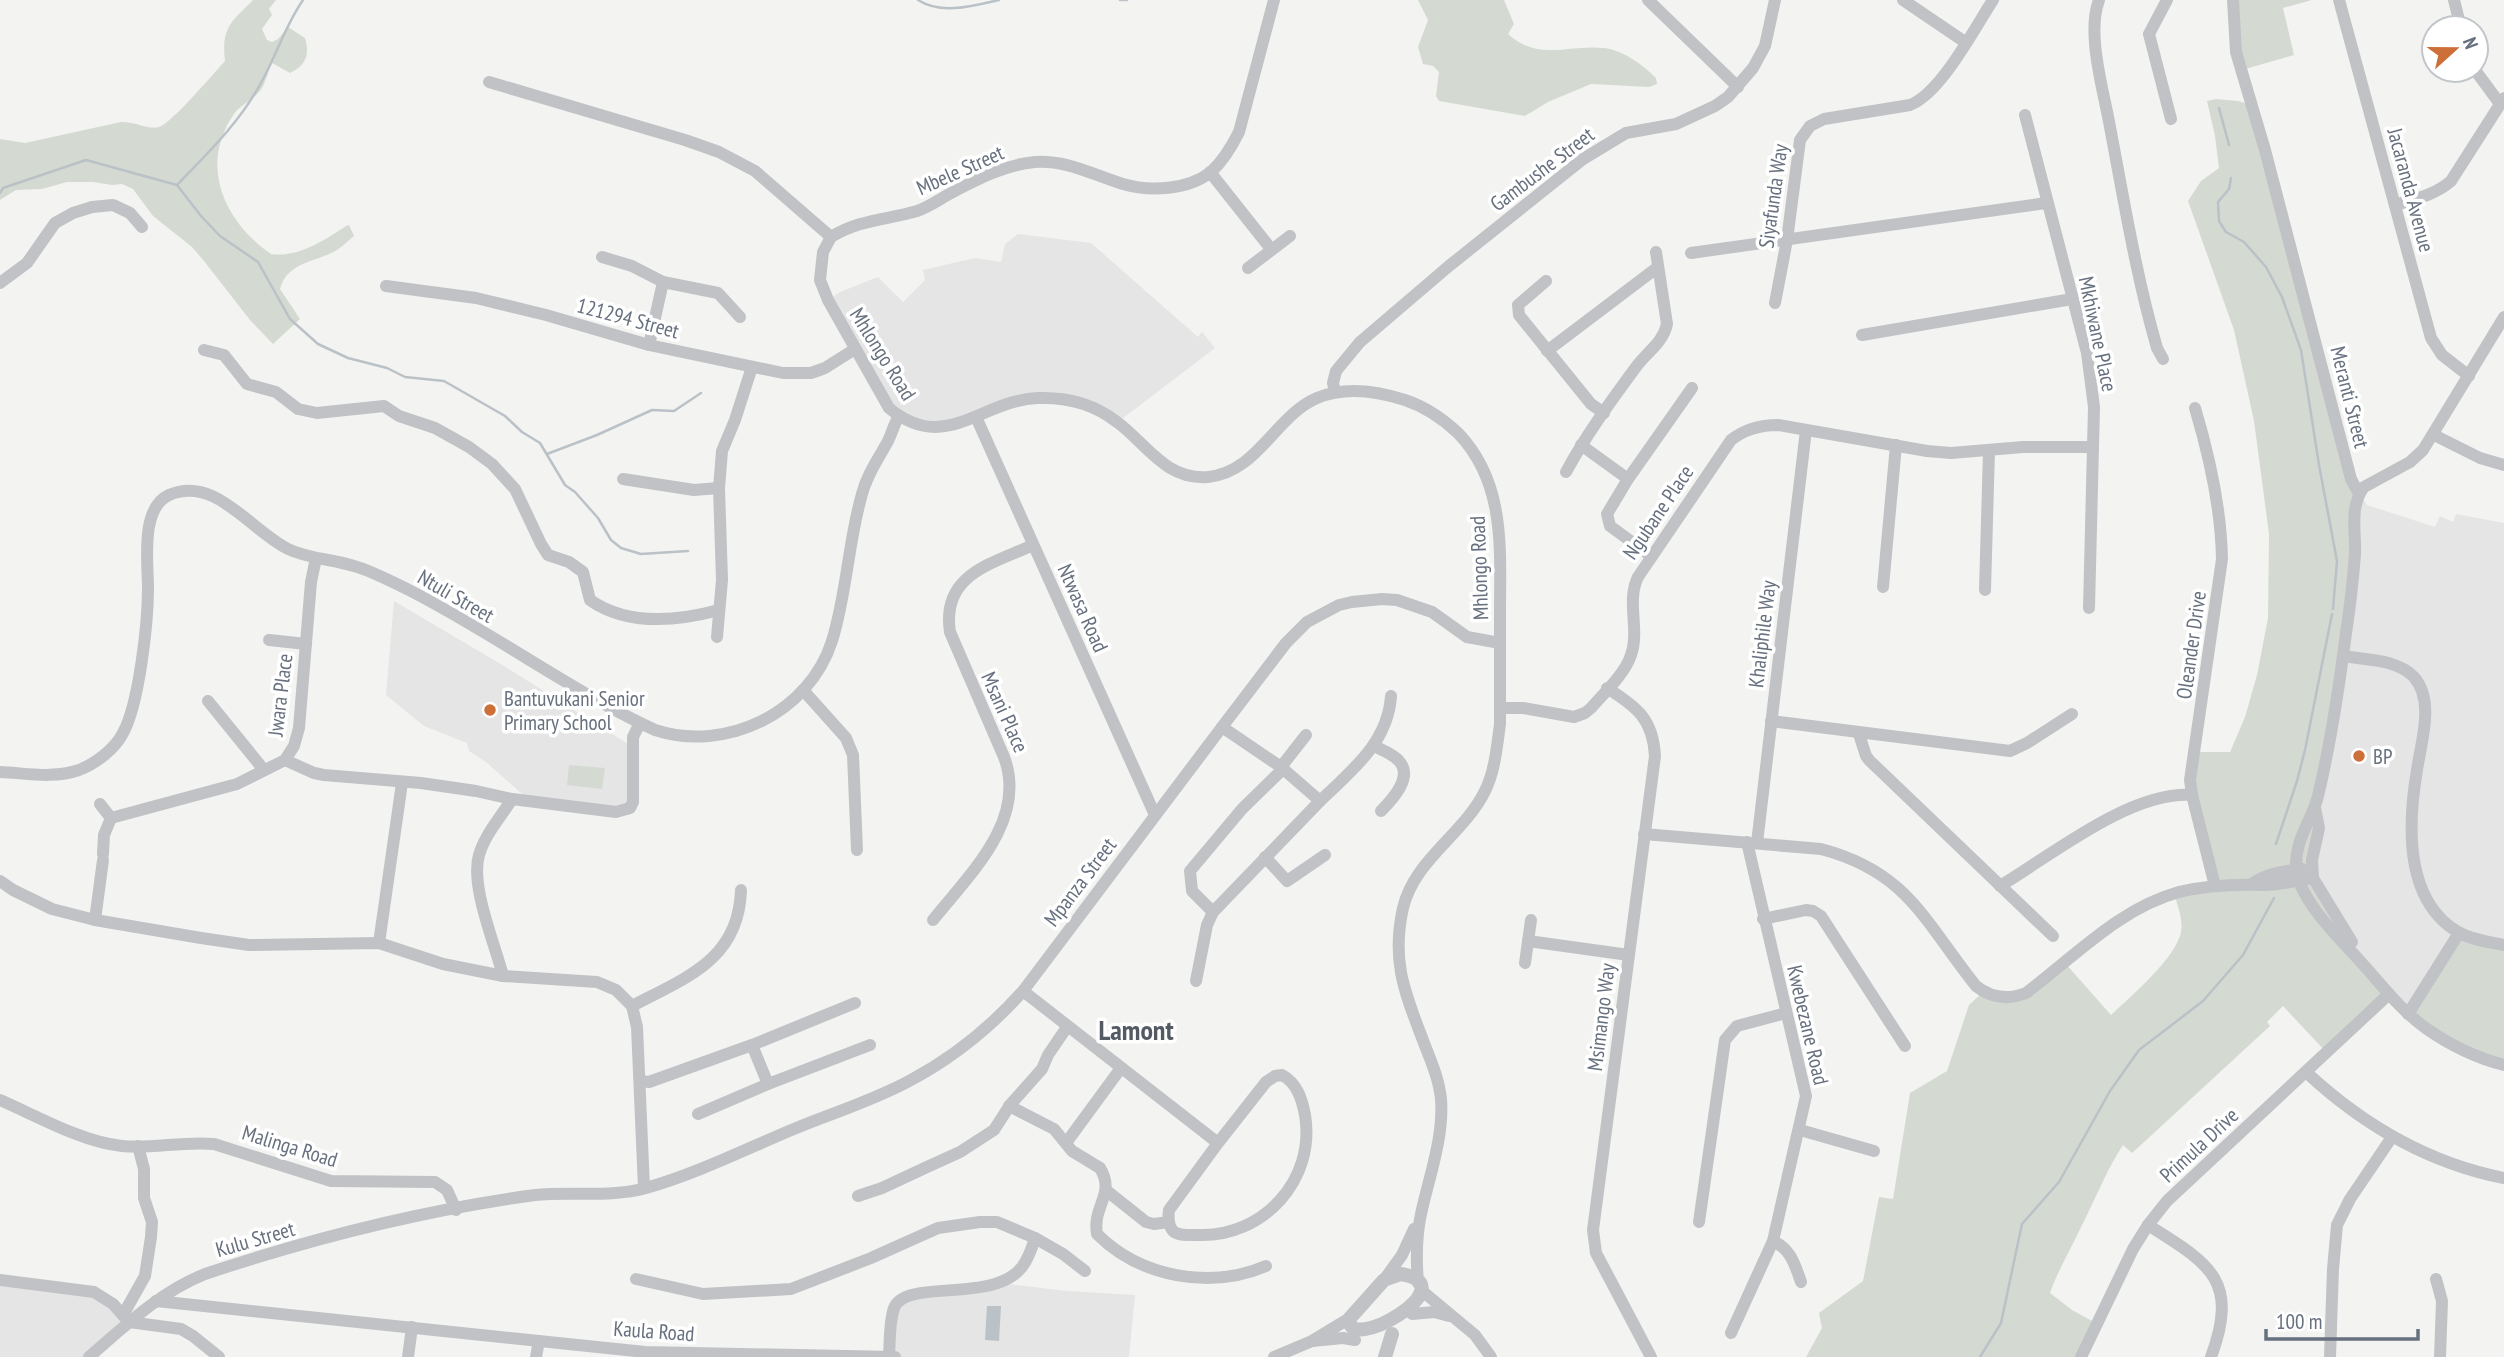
<svg xmlns="http://www.w3.org/2000/svg" width="2504" height="1357" font-family="'PT Sans Narrow',sans-serif">
<rect width="100%" height="100%" fill="#f3f4f1"/>
<g fill="#e4e5e4">
<polygon points="1018,234 1091,243 1198,337 1202,332 1215,348 1118,422 1106,414 1034,398 957,425 899,416 828,300 840,292 878,277 903,302 925,280 923,270 975,258 1001,262 1005,244"/>
<polygon points="2359,494 2367,505 2435,527 2440,516 2453,522 2456,514 2504,523 2504,946 2409,1014 2369,972 2312,868"/>
<polygon points="394,601 504,666 633,747 630,808 530,801 486,762 469,751 467,743 424,726 386,695"/>
<polygon points="0,1281 85,1290 130,1322 89,1357 0,1357"/>
<polygon points="1000,1283 1067,1291 1135,1295 1129,1357 890,1357 900,1300"/>
</g>
<g fill="#d4dad2">
<path d="M 253,0 L 276,0 L 269,9 L 272,15 L 262,29 L 267,40 L 272,42 L 278,39 L 288,27 L 305,38 C 310,55 306,65 290,73 L 272,63 C 268,71 266,81 262,88 C 255,99 241,104 234,114 C 198,166 225,222 271,254 C 298,258 325,240 346,226 L 349,225 L 354,236 C 349,240 343,246 337,250 C 315,263 288,261 280,289 L 300,319 L 273,344 L 250,320 L 204,261 L 192,247 L 153,216 L 133,189 L 122,184 L 112,185 L 93,182 L 67,182 L 42,189 L 16,190 L 0,200 L 0,139 L 25,143 L 121,122 C 134,121 148,130 159,127 C 171,124 214,73 225,61 C 221,26 232,22 253,0 Z"/>
<path d="M 1418,0 L 1504,0 L 1514,24 L 1508,34 C 1539,62 1568,44 1604,48 C 1623,50 1643,65 1656,78 L 1657,84 L 1649,87 L 1591,84 L 1548,102 L 1525,116 L 1439,101 L 1436,96 L 1439,72 L 1433,66 L 1423,64 L 1418,47 L 1428,20 Z"/>
<polygon points="2233,0 2312,0 2283,8 2294,55 2242,70"/>
<path d="M 2216,99 L 2238,101 L 2252,105 L 2354,486 L 2355,517 L 2312,868 L 2362,962 L 2388,995 L 2326,1052 L 2283,1006 L 2267,1022 L 2270,1026 L 2142,1144 L 2132,1153 L 2123,1145 C 2106,1171 2097,1196 2083,1223 C 2072,1247 2059,1268 2050,1293 L 2072,1310 L 2094,1322 L 2079,1357 L 1806,1357 L 1822,1328 L 1819,1313 L 1863,1281 L 1879,1197 L 1893,1199 L 1910,1093 L 1947,1071 L 1969,1005 L 1983,992 L 2007,998 L 2065,963 L 2111,1015 C 2130,997 2176,958 2181,932 C 2183,919 2178,906 2174,894 L 2215,886 L 2192,795 L 2196,752 L 2230,752 L 2245,717 L 2257,675 L 2268,618 L 2269,534 L 2254,421 L 2234,330 L 2188,201 L 2201,181 L 2219,168 L 2215,136 L 2207,101 Z"/>
<polygon points="569,765 605,768 602,789 567,785"/>
<polygon points="2459,934 2504,946 2504,1064 2497,1063 2409,1014"/>
</g>
<polygon fill="#bac1c7" points="987,1306 1001,1306 999,1341 985,1340"/>
<g fill="none" stroke-linecap="round" stroke-linejoin="round">
<g stroke="#bac1c7" stroke-width="2.5">
<path d="M 918,0 C 941,15 973,6 999,0"/>
<polyline points="1120,0 1127,0"/>
<polyline points="2219,108 2229,145"/>
<polyline points="2231,178 2229,189 2218,202 2219,221 2226,232 2244,242 2266,267 2282,297 2301,350 2319,465 2337,561 2333,609"/>
<polyline points="177,185 201,216 220,236 258,262 290,319 318,344 348,358 387,368 405,377 444,381 505,416 522,432 540,443 565,485 575,492 598,518 611,540 621,548 641,554 688,551"/>
<path d="M 0,193 L 3,188 L 86,160 L 177,185 C 208,153 241,121 262,81 C 277,54 285,26 303,0"/>
<polyline points="547,454 597,435 652,410 674,411 701,393"/>
<polyline points="2276,844 2297,781 2305,750 2332,614"/>
<polyline points="1980,1357 2001,1323 2022,1224 2059,1182 2110,1091 2139,1050 2203,1001 2243,955 2274,898"/>
</g>
<g stroke="#c0c2c5" stroke-width="12">
<polyline points="1648,0 1738,87"/>
<polyline points="1903,0 1965,42"/>
<path d="M 2099,0 C 2086,34 2104,92 2110,127 C 2124,201 2136,275 2157,348 L 2163,359"/>
<polyline points="2167,0 2149,34 2171,119"/>
<polyline points="2233,0 2236,52 2265,150 2351,479 2359,494"/>
<polyline points="2339,0 2431,338 2442,355 2469,376"/>
<polyline points="2454,0 2461,28"/>
<polyline points="2475,70 2500,104"/>
<polyline points="489,82 685,140 719,152 755,171 831,237"/>
<polyline points="2025,115 2087,353 2094,407 2089,608"/>
<polyline points="1210,172 1271,249"/>
<path d="M 2395,205 C 2415,199 2435,195 2451,181 L 2504,98"/>
<path d="M 831,237 L 823,252 L 820,280 L 828,300 L 889,408 C 945,455 981,400 1038,398 C 1067,397 1093,403 1117,422 C 1147,444 1165,480 1208,477 C 1258,472 1275,416 1317,398 C 1345,386 1377,391 1405,400 C 1426,407 1442,418 1458,433 C 1506,483 1500,549 1500,613 C 1500,650 1500,687 1500,724 C 1497,746 1495,771 1485,791 C 1464,834 1414,860 1403,908 C 1391,962 1405,993 1424,1043 C 1431,1061 1439,1079 1441,1099 C 1444,1137 1429,1177 1421,1214 C 1416,1237 1416,1259 1418,1283"/>
<path d="M 831,237 C 860,219 887,220 917,211 C 929,207 940,199 951,193 C 978,179 1004,165 1035,162 C 1068,160 1093,175 1123,184 C 1150,192 1188,190 1211,172 C 1223,161 1232,146 1239,132 L 1274,0"/>
<polyline points="1691,253 2046,203"/>
<polyline points="602,257 632,266 663,282 718,293 740,317"/>
<polyline points="1248,268 1290,236"/>
<polyline points="1546,281 1518,305 1519,315 1591,404 1604,413"/>
<polyline points="0,283 27,263 55,223 73,213 92,207 113,205 130,213 142,227"/>
<polyline points="386,286 476,298 546,315 649,345 783,373 811,373 825,368 855,349"/>
<path d="M 1775,303 L 1787,240 L 1800,140 L 1810,126 L 1824,119 L 1910,105 C 1941,93 1974,29 1993,0"/>
<path d="M 2504,317 L 2423,450 L 2410,462 L 2364,487 C 2349,507 2356,531 2355,554 C 2353,580 2350,607 2346,633 C 2339,688 2331,742 2318,796 C 2312,821 2296,836 2296,866 C 2297,898 2339,938 2360,961 C 2382,985 2400,1010 2427,1029 C 2450,1045 2477,1058 2504,1065"/>
<polyline points="1862,335 2072,299"/>
<polyline points="649,345 663,282"/>
<path d="M 204,350 L 224,355 L 247,384 L 276,392 L 298,409 L 317,413 L 384,406 L 399,416 L 435,428 L 469,447 L 492,464 L 515,489 L 541,544 L 548,555 L 569,562 L 583,572 L 590,600 C 627,626 678,621 719,610"/>
<polyline points="1547,351 1658,267"/>
<polyline points="1335,392 1333,383 1336,371 1360,342 1449,266 1583,159 1626,133 1676,124 1715,106 1728,97 1753,68 1765,46 1775,0"/>
<path d="M 2195,408 C 2210,458 2221,507 2222,559 L 2190,780 L 2192,795 L 2215,886"/>
<polyline points="976,417 1155,815"/>
<polyline points="2434,435 2480,458 2504,465"/>
<polyline points="1581,445 1628,479"/>
<path d="M 1566,472 C 1586,435 1611,401 1636,367 C 1647,352 1663,343 1667,324 L 1656,252"/>
<polyline points="623,479 694,490 719,488"/>
<polyline points="1651,556 1610,526 1607,514 1628,479 1692,388"/>
<polyline points="1883,587 1896,445"/>
<polyline points="1985,590 1989,451"/>
<polyline points="717,637 722,580 719,488 722,451 735,420 752,367"/>
<polyline points="269,640 306,644"/>
<path d="M 2343,656 C 2366,660 2397,659 2414,677 C 2435,701 2421,742 2417,770 C 2408,823 2404,900 2458,932 C 2472,940 2489,942 2504,945"/>
<path d="M 1607,688 C 1637,707 1653,719 1655,756 L 1593,1230 L 1596,1253 L 1651,1357"/>
<polyline points="803,690 846,738 853,755 857,850"/>
<polyline points="208,701 264,770"/>
<path d="M 1500,708 L 1523,708 L 1574,717 L 1585,713 L 1591,708 C 1604,693 1625,674 1631,655 C 1640,630 1626,601 1638,577 L 1731,440 C 1745,429 1760,425 1778,425 L 1927,451 L 1951,453 L 2023,447 L 2093,447"/>
<polyline points="1771,721 2010,751 2027,743 2072,714"/>
<path d="M 1222,727 L 1281,767 L 1320,801 C 1351,771 1388,743 1391,696"/>
<polyline points="1859,734 1866,756 1870,761 2053,936"/>
<path d="M 1374,746 C 1382,750 1393,754 1399,761 C 1414,777 1392,800 1381,811"/>
<polyline points="285,760 314,773 324,775 421,783 476,791 512,799 616,812 630,808 633,802 633,737 640,723"/>
<polyline points="1281,767 1306,735"/>
<path d="M 0,772 C 26,773 53,779 79,770 C 95,764 115,749 123,733 C 139,704 148,623 148,588 C 148,563 140,508 169,495 C 215,475 250,530 288,549 C 309,559 332,559 354,566 C 372,571 390,581 407,589 C 492,632 569,690 655,730 C 726,753 809,713 832,641 C 847,593 848,542 862,494 C 867,474 879,458 888,441 C 892,433 894,424 899,416"/>
<polyline points="100,804 111,818"/>
<polyline points="2315,808 2319,828 2312,860 2313,878 2352,942"/>
<polyline points="111,818 237,784 285,760 294,746 299,728 311,582 316,558"/>
<path d="M 1644,834 L 1821,849 C 1908,872 1924,921 1976,986 C 1991,998 2008,1000 2026,993 C 2074,957 2120,908 2179,892 C 2207,885 2236,884 2265,885 C 2281,885 2297,880 2313,878"/>
<polyline points="1757,843 1806,430"/>
<polyline points="103,854 104,835 111,818"/>
<polyline points="1265,857 1287,881 1325,855"/>
<polyline points="0,881 13,890 52,909 95,920 201,938 249,945 379,943 443,964 503,976 597,982 616,990 632,1006 637,1027 644,1188"/>
<path d="M 2253,883 C 2268,873 2284,871 2302,869"/>
<path d="M 2000,886 C 2052,855 2130,791 2192,795"/>
<polyline points="1213,912 1192,891 1190,871 1242,809 1283,769"/>
<polyline points="1763,919 1806,910 1813,911 1821,916 1905,1046"/>
<polyline points="95,920 103,860"/>
<path d="M 933,920 C 969,875 1028,820 1004,757 L 950,632 C 941,574 992,564 1033,545"/>
<polyline points="1528,941 1629,955"/>
<polyline points="379,943 402,783"/>
<polyline points="1525,963 1531,920"/>
<path d="M 503,976 C 495,944 470,886 479,855 C 485,834 501,817 512,799"/>
<polyline points="1196,981 1207,925 1213,912 1320,801"/>
<path d="M 1023,991 L 1218,1143 L 1169,1210 C 1168,1217 1168,1225 1173,1231 C 1178,1236 1191,1235 1199,1235 C 1263,1237 1316,1180 1305,1115 C 1302,1099 1297,1083 1282,1075 L 1275,1076 L 1266,1082 L 1218,1143"/>
<path d="M 632,1006 C 685,978 739,960 741,890"/>
<polyline points="2408,1014 2459,933"/>
<polyline points="752,1045 768,1084 870,1045"/>
<path d="M 2306,1072 C 2363,1125 2427,1163 2504,1178"/>
<polyline points="640,1081 649,1082 752,1045 855,1003"/>
<path d="M 0,1100 C 37,1116 82,1142 122,1146 C 152,1149 183,1141 214,1144 L 331,1181 L 435,1182 L 447,1190 L 456,1210"/>
<path d="M 1009,1106 L 1054,1129 L 1072,1151 L 1100,1168 C 1116,1194 1092,1206 1097,1234 C 1140,1277 1210,1290 1266,1266"/>
<polyline points="698,1114 768,1084"/>
<polyline points="1800,1130 1874,1151"/>
<polyline points="1066,1143 1121,1068"/>
<polyline points="1107,1191 1146,1222 1154,1224 1169,1222"/>
<polyline points="858,1196 882,1188 927,1167 960,1152 994,1130 1010,1105 1042,1069 1048,1055 1067,1027"/>
<polyline points="1699,1222 1725,1040 1737,1026 1786,1013"/>
<path d="M 2148,1225 C 2208,1263 2240,1279 2211,1357"/>
<path d="M 1773,1241 C 1791,1249 1795,1265 1801,1282"/>
<polyline points="636,1279 703,1294 791,1289 871,1258 938,1228 980,1222 997,1222 1035,1238 1063,1254 1085,1271"/>
<polyline points="2436,1279 2442,1301 2440,1357"/>
<polyline points="0,1280 94,1292 113,1304 129,1322 181,1329 193,1336 219,1357"/>
<polyline points="1384,1280 1402,1255 1414,1229"/>
<polyline points="1421,1290 1475,1335 1491,1357"/>
<polyline points="156,1301 645,1352 895,1357"/>
<polyline points="1412,1314 1434,1312 1449,1316"/>
<polyline points="123,1315 145,1276 151,1237 152,1222 144,1198 144,1169 138,1146"/>
<polyline points="1731,1333 1773,1241 1806,1096 1747,842"/>
<polyline points="1312,1341 1343,1338 1355,1340"/>
<path d="M 89,1357 C 125,1326 160,1292 205,1274 C 310,1239 425,1210 535,1195 C 571,1191 610,1198 646,1188 C 695,1174 742,1151 789,1131 C 829,1114 873,1101 911,1080 C 954,1057 990,1028 1023,991 L 1222,727 L 1286,643 L 1307,622 L 1339,605 L 1352,602 L 1382,599 L 1397,600 L 1432,612 L 1467,637 L 1500,643"/>
<polyline points="408,1357 412,1327"/>
<polyline points="536,1357 539,1341"/>
<path d="M 889,1357 C 890,1341 889,1323 894,1308 C 905,1278 994,1304 1022,1267 C 1028,1259 1032,1248 1035,1238"/>
<polyline points="1274,1357 1312,1341 1350,1318"/>
<polyline points="2081,1357 2133,1249 2148,1225 2167,1201 2388,995"/>
<polyline points="2330,1357 2333,1269 2337,1225 2350,1199 2392,1137"/>
</g>
<g stroke="#c0c2c5" stroke-width="14">
<path d="M 1401,1274 C 1470,1285 1343,1357 1350,1318 L 1384,1280 Z"/>
<polyline points="1385,1357 1392,1334"/>
</g>
</g>
<g fill="#cc6f38" stroke="#fff" stroke-width="2.5">
<circle cx="490" cy="710" r="7"/>
<circle cx="2359" cy="756" r="7"/>
</g>
<g text-anchor="middle" dominant-baseline="central" stroke-width="7" stroke-linejoin="round" paint-order="stroke">
<g font-size="21" fill="#67707e" stroke="#fff">
<text transform="translate(1542 169) rotate(-37)">Gambushe Street</text>
<text transform="translate(960 170) rotate(-24)">Mbele Street</text>
<text transform="translate(2411 190) rotate(75)">Jacaranda Avenue</text>
<text transform="translate(1773 196) rotate(-82)">Siyafunda Way</text>
<text transform="translate(628 318) rotate(15)">121294 Street</text>
<text transform="translate(2098 334) rotate(78)">Mkhiwane Place</text>
<text transform="translate(883 354) rotate(58)">Mhlongo Road</text>
<text transform="translate(2350 397) rotate(76)">Meranti Street</text>
<text transform="translate(1658 512) rotate(-56)">Ngubane Place</text>
<text transform="translate(1479 568) rotate(-92)">Mhlongo Road</text>
<text transform="translate(456 596) rotate(30)">Ntuli Street</text>
<text transform="translate(1083 608) rotate(66)">Ntwasa Road</text>
<text transform="translate(1762 634) rotate(-83)">Khaliphile Way</text>
<text transform="translate(2191 645) rotate(-82)">Oleander Drive</text>
<text transform="translate(280 695) rotate(-83)">Jwara Place</text>
<text transform="translate(1005 712) rotate(66)">Msani Place</text>
<text transform="translate(1080 882) rotate(-53)">Mpanza Street</text>
<text transform="translate(1601 1017) rotate(-83)">Msimango Way</text>
<text transform="translate(1808 1025) rotate(77)">Kwebezane Road</text>
<text transform="translate(2199 1145) rotate(-43)">Primula Drive</text>
<text transform="translate(290 1146) rotate(17)">Malinga Road</text>
<text transform="translate(255 1239) rotate(-16)">Kulu Street</text>
<text transform="translate(654 1331) rotate(4)">Kaula Road</text>
</g>
<g font-size="21" fill="#67707e" stroke="#fff" text-anchor="start">
<text x="504" y="698">Bantuvukani Senior<tspan x="504" dy="24">Primary School</tspan></text>
<text x="2373" y="756">BP</text>
</g>
<g font-size="28" font-weight="bold" fill="#545a64" stroke="#fff">
<text x="1136" y="1029">Lamont</text>
</g>
</g>
<g transform="translate(2455 49) rotate(69)"><circle r="33" fill="#ffffff" stroke="#c2c6cb" stroke-width="2"/>
<path d="M0-5L12 26L0 18L-12 26Z" fill="#cc6f38"/>
<text y="-10" font-size="19" font-weight="bold" text-anchor="middle" fill="#67707e">N</text>
</g>
<path d="M2266 1329v10h152v-10" fill="none" stroke="#67707e" stroke-width="3.5"/>
<text x="2276" y="1329" font-size="21" fill="#67707e" stroke="#ffffff" stroke-width="5" paint-order="stroke">100 m</text>
</svg>
